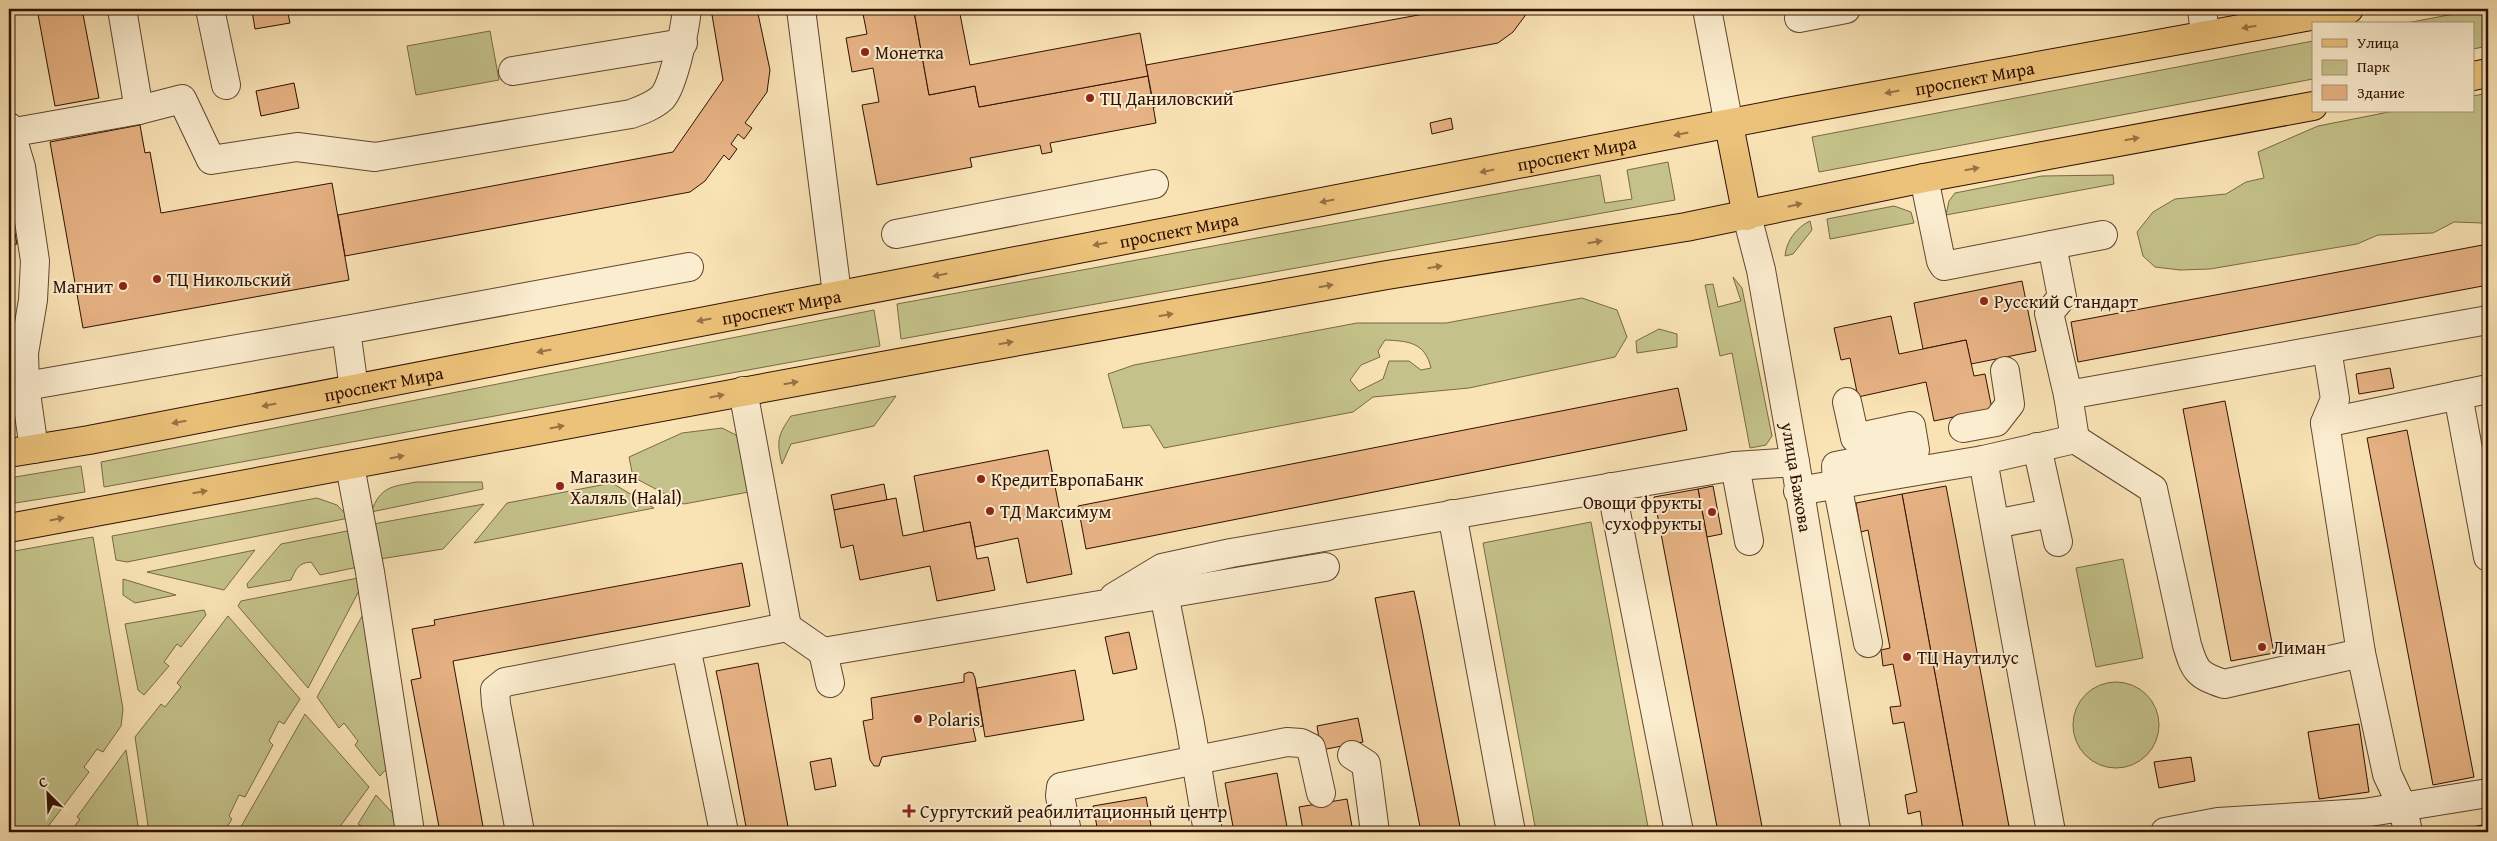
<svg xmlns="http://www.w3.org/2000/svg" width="2497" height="841" font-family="'Gentium Book Plus',serif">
<rect width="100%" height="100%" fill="#f9e3b5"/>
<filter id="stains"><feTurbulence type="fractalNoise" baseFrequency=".004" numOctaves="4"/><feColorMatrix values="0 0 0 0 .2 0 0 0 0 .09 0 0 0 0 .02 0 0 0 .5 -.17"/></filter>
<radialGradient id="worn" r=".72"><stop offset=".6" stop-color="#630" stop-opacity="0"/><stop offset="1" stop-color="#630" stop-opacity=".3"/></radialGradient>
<g fill="#c4c28a" stroke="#7a6946" fill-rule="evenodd">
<polygon points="2480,9 2488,9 2488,46 2473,49 2473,24 2401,24"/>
<polygon points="490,31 499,80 416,95 407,46"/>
<polygon points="2313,41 2313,79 1819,172 1812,137"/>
<polygon points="2488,93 2488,220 2482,223 2454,222 2433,233 2378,235 2357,244 2210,269 2180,270 2155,267 2143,256 2137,232 2153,212 2175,199 2226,194 2246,182 2264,178 2258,152 2318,126 2394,111 2473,111 2473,96"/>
<polygon points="1668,162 1675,200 901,339 897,304 1600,175 1605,203 1632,199 1627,170"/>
<polygon points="2113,175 2114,184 1946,215 1949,201 1955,193 2042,176"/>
<polygon points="1894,206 1911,212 1914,223 1830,239 1827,219"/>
<path d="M 1810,221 L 1812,230 L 1793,254 L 1785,256 C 1786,241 1797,227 1810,221 Z"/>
<polygon points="1733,277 1742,288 1772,436 1766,445 1750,448 1732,353 1720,356 1705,285 1713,284 1718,307 1741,301"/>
<path d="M 1582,298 L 1617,310 L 1627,337 L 1615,357 L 1469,388 L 1373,397 L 1353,412 L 1164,448 L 1150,425 L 1123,428 L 1108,374 L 1134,365 L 1357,323 L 1446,323 ZM 1385,340 C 1408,341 1425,342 1431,368 L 1421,370 L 1409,361 L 1389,361 L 1383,379 L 1359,391 L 1350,380 L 1361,365 L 1380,357 L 1378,351 Z"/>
<polygon points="874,310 880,346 104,487 101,462"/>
<polygon points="1659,329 1677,334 1677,347 1637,353 1636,341"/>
<path d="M 896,396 L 874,426 L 791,444 L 782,464 C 776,441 778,435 791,416 Z"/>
<polygon points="722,428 736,435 744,451 754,491 684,504 633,477 629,457 682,433"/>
<polygon points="81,466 85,492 9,504 9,478"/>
<path d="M 416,482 L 482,482 L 483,489 L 371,512 C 381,486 391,487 416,482 Z"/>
<polygon points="612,483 654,508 474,543 507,503"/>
<polygon points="317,498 337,505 349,518 127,562 116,560 112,536"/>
<polygon points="484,504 443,549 380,559 373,524"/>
<polygon points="1591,522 1649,832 1536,832 1483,543"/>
<path d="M 352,530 L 358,567 L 320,575 L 311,562 C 298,563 296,569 291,580 L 248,588 L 247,584 L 281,544 Z"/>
<polygon points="93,537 123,709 121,726 103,752 97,749 84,767 89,772 44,832 9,832 9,552"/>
<polygon points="255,550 224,590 147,572"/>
<polygon points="2123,559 2143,658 2096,667 2076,568"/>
<polygon points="358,578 361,587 308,688 238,606 241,601"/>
<polygon points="123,579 176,595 135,603 123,595"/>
<polygon points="366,609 394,761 380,776 355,745 358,741 344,723 339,728 317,697"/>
<polygon points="204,610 206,615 181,647 177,644 164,662 169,666 144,695 138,690 125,624"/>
<polygon points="228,616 300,699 284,724 279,721 269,741 273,745 245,797 239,795 229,816 232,819 224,832 149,832 135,737 161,704 165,707 181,687 177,683"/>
<circle cx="2116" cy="725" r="43"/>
<polygon points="305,714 369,787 336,832 238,832"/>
<polygon points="126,750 139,832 70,832 80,819 77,817"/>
<polygon points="376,795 399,820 402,832 360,832 363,827 358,824"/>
</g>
<g fill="#e8b384" stroke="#2f1002">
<polygon points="37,9 82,9 99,98 55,106"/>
<polygon points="263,9 287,9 290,23 255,29 252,11"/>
<polygon points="711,9 757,9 770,70 767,92 745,123 752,128 744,139 738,134 731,144 737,149 729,160 724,155 705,181 690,192 345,256 338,215 673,152 723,80"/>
<polygon points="862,9 926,9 914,11 929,95 975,86 979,107 1148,76 1156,123 1050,143 1052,152 1042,154 1040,145 970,158 972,167 877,185 862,105 879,102 873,68 852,72 846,38 867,34"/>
<polygon points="926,9 959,9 970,65 1140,33 1148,76 979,107 975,86 929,95 914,11"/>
<polygon points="1451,9 1530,9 1513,32 1498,43 1154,107 1146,65"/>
<polygon points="294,83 299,108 261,116 256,91"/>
<polygon points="1451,118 1453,129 1432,134 1430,123"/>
<polygon points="140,125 145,153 150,152 161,213 332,183 349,280 83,328 50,142"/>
<polygon points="9,201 17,244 9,246 13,264 9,265"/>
<polygon points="2488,244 2488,285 2078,362 2071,322"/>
<polygon points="2022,281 2036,351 1971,364 1966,340 1923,349 1914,303"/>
<polygon points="1891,316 1899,354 1966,340 1974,376 1985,374 1992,409 1934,421 1926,382 1858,397 1850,358 1841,360 1834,328"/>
<polygon points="2390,368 2394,388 2359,394 2356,374"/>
<polygon points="1678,388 1687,430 1086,549 1078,506"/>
<polygon points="2225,401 2274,653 2231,661 2183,409"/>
<polygon points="2407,430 2474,777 2433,785 2367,438"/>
<polygon points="1048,450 1072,574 1027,583 1018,538 975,547 970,522 924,532 914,476"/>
<polygon points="884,484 887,500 834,510 831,495"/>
<polygon points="1713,486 1722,534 1707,537 1698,489"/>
<polygon points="1946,486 1958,549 2010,832 1964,832 1902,494"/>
<polygon points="1698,489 1707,537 1763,832 1718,832 1654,497"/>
<polygon points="1902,494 1964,832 1923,832 1920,811 1908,814 1905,795 1917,792 1904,722 1893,724 1890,707 1901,706 1893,664 1883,666 1881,650 1890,648 1868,530 1861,532 1856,503"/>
<polygon points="896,498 903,536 970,522 977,559 988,557 995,590 937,601 930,566 860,580 853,545 841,548 834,510"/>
<polygon points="742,563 750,606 453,661 484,832 440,832 411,680 421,678 412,629 435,625 434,620"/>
<polygon points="1414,591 1421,624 1461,832 1421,832 1375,598"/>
<polygon points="1129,632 1137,669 1113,674 1105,637"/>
<polygon points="2297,645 2299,656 2284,660 2281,648"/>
<polygon points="758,663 789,832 747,832 721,694 716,671"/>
<polygon points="1075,670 1084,720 985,737 977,688"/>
<polygon points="969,672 973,673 975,678 983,726 973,728 976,741 882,757 879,766 874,766 870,760 863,721 873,719 871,698 964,682 964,674"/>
<polygon points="1358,718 1363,742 1321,750 1317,726"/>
<polygon points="2359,724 2369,792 2319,799 2308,732"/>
<polygon points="2191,757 2195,781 2159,788 2154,762"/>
<polygon points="831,758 836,786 815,790 810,762"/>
<polygon points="1277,773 1288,832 1303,830 1299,807 1347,799 1353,832 1234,832 1225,783"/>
<polygon points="1146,797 1152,832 1098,832 1093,806"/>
<polygon points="2488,824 2488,832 2444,832"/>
</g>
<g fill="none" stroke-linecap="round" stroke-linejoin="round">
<defs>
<g id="minor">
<polyline points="122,9 139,110"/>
<polyline points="210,9 226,85"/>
<polyline points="801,9 837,294"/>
<polyline points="1707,9 1729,125"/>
<polyline points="2202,9 2205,34"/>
<polyline points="1799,18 1846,9"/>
<polyline points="513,71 683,43"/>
<polyline points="9,127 21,167 35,261 33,300 24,353 25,386 34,449"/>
<path d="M 9,133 L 139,110 L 182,99 L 211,160 L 297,147 L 375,157 L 631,114 C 642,110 653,106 662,98 C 674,85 685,28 687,9"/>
<polyline points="1924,178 1941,261 1944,266 2103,235"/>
<path id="s1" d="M 1747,216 L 1761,270 L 1795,462 L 1856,832"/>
<polyline points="896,234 1154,184"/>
<polyline points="2052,245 2062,297 2049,313 2068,395"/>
<polyline points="2327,349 2335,399 2325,423 2361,653 2387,774 2403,808 2408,832"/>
<polyline points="9,389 346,330"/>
<polyline points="354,389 346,330 689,267"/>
<polyline points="743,391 787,627"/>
<polyline points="2458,395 2488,557"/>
<polyline points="1847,402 1855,438 1911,426 1915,450 1836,466 1837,484 1868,643"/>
<polyline points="2325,423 2488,389"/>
<polyline points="1963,428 1996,422 2010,404 2005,371"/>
<path d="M 2075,439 L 2153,489 L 2187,645 C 2195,671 2197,675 2224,684 L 2361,653"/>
<polyline points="2037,447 2058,542"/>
<polyline points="1983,460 2051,832"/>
<polyline points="350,466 370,572 410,832"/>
<polyline points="1735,466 1749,541"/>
<polyline points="1611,487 1679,832"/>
<polyline points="1798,491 1983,460 2075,439 2068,395 2488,320"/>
<polyline points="1452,514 1511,832"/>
<polyline points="1995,524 2051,513"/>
<polyline points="1164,594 1190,724 1208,832"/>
<polyline points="1114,597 1162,568 1231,553 1735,466 1795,462"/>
<polyline points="686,647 724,832"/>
<polyline points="823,652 830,683"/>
<polyline points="1352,755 1366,764 1375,832"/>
<polyline points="520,832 496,704 495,690 505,682 787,627 823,652 1325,567"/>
<polyline points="1067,832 1060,796 1061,787 1287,742 1301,743 1311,748 1321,793"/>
<polyline points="2165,832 2218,822 2364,813 2488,793"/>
</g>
<g id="major">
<polyline points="2473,76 2488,73"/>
<polyline points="1729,125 1747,216"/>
<path id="s2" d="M 9,453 L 89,440 L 1798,110 L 2349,9"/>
<polyline points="9,528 958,352 1387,275 1686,227 1924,178 2313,106"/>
</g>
</defs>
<use href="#minor" stroke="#62452f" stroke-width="30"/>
<use href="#major" stroke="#2f1002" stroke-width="30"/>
<use href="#minor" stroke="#fbedcf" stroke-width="28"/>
<use href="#major" stroke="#ecc27a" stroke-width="28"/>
</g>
<defs><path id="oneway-solid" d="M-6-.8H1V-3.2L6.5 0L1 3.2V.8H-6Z" transform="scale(1.25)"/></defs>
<g fill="#977244">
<use href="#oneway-solid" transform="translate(2249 27) rotate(170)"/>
<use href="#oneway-solid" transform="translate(1892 92) rotate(169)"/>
<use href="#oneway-solid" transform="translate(1681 134) rotate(168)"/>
<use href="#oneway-solid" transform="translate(2132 139) rotate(-10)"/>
<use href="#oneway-solid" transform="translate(1972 169) rotate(-10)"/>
<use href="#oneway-solid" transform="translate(1487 171) rotate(169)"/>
<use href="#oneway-solid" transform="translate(1327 201) rotate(169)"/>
<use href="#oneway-solid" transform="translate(1795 205) rotate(-13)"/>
<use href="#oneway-solid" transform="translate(1595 242) rotate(-9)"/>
<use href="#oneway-solid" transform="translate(1100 244) rotate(169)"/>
<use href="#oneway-solid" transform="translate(1435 267) rotate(-9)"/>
<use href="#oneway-solid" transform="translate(940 275) rotate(169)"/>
<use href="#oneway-solid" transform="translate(1326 286) rotate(-10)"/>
<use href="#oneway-solid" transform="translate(1166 315) rotate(-10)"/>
<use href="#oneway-solid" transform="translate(704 320) rotate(169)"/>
<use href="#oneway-solid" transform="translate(1006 343) rotate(-10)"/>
<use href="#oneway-solid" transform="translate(544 351) rotate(169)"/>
<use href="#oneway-solid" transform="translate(791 383) rotate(-10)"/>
<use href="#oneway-solid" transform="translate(717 396) rotate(-11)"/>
<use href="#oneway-solid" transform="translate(269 405) rotate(169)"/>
<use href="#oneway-solid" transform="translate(179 422) rotate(170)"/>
<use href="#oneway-solid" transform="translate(557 427) rotate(-11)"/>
<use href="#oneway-solid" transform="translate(397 457) rotate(-11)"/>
<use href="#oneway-solid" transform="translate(200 492) rotate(-10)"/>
<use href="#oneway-solid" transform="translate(57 519) rotate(-11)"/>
</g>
<g fill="#8f2418" stroke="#fbedcf" stroke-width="2">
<circle cx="865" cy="52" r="5"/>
<circle cx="1090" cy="98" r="5"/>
<circle cx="157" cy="279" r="5"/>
<circle cx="123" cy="286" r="5"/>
<circle cx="1984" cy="301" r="5"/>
<circle cx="981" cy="479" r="5"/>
<circle cx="560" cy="486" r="5"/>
<circle cx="990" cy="511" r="5"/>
<circle cx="1712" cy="512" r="5"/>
<circle cx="2262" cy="647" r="5"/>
<circle cx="1907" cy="657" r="5"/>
<circle cx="918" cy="719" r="5"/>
<path d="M906.5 803.5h5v5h5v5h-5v5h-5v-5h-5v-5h5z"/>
</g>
<g text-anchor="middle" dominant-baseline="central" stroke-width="4" stroke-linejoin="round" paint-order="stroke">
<g font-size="18" fill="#2f1002" stroke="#fbedcf" text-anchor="start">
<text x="875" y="52">Монетка</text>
<text x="1100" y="98">ТЦ Даниловский</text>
<text x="167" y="279">ТЦ Никольский</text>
<text x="113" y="286" text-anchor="end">Магнит</text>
<text x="1994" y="301">Русский Стандарт</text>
<text x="570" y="476">Магазин<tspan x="570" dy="21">Халяль (Halal)</tspan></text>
<text x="991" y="479">КредитЕвропаБанк</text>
<text x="1702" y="502" text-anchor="end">Овощи фрукты<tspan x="1702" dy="21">сухофрукты</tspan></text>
<text x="1000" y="511">ТД Максимум</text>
<text x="2272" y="647">Лиман</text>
<text x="1917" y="657">ТЦ Наутилус</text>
<text x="928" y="719">Polaris</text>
<text x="920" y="811">Сургутский реабилитационный центр</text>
</g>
<g font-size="18" fill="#2f1002" stroke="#fbedcf">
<text stroke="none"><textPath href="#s2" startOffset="2001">проспект Мира</textPath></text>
<text stroke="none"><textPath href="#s2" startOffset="1596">проспект Мира</textPath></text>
<text stroke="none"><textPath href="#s2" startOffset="1191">проспект Мира</textPath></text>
<text stroke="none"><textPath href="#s2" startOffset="786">проспект Мира</textPath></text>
<text stroke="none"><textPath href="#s2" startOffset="381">проспект Мира</textPath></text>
<text stroke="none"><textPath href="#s1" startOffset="266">улица Бажова</textPath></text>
</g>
</g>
<rect width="2497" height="841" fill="none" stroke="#f9e3b5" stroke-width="30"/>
<rect x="10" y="10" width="2477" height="821" fill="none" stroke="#2f1002" stroke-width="2.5"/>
<rect x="15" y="15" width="2467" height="811" fill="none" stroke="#2f1002"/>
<rect x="2312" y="22" width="162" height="90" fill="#fbedcf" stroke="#a9957d"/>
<rect x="2322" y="39" width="25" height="8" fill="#ecc27a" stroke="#a9957d"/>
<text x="2357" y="48" font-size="15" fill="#2f1002">Улица</text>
<rect x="2322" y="60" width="25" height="15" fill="#c4c28a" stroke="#a9957d"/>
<text x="2357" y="72" font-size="15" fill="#2f1002">Парк</text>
<rect x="2322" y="85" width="25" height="15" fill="#e8b384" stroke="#a9957d"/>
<text x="2357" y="98" font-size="15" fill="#2f1002">Здание</text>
<g transform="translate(48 794) rotate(336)" stroke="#fbedcf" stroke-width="4" paint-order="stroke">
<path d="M0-4L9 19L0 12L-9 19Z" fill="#2f1002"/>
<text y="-8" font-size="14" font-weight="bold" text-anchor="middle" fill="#2f1002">С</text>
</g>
<rect width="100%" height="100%" filter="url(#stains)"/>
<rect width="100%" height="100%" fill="url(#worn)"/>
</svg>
